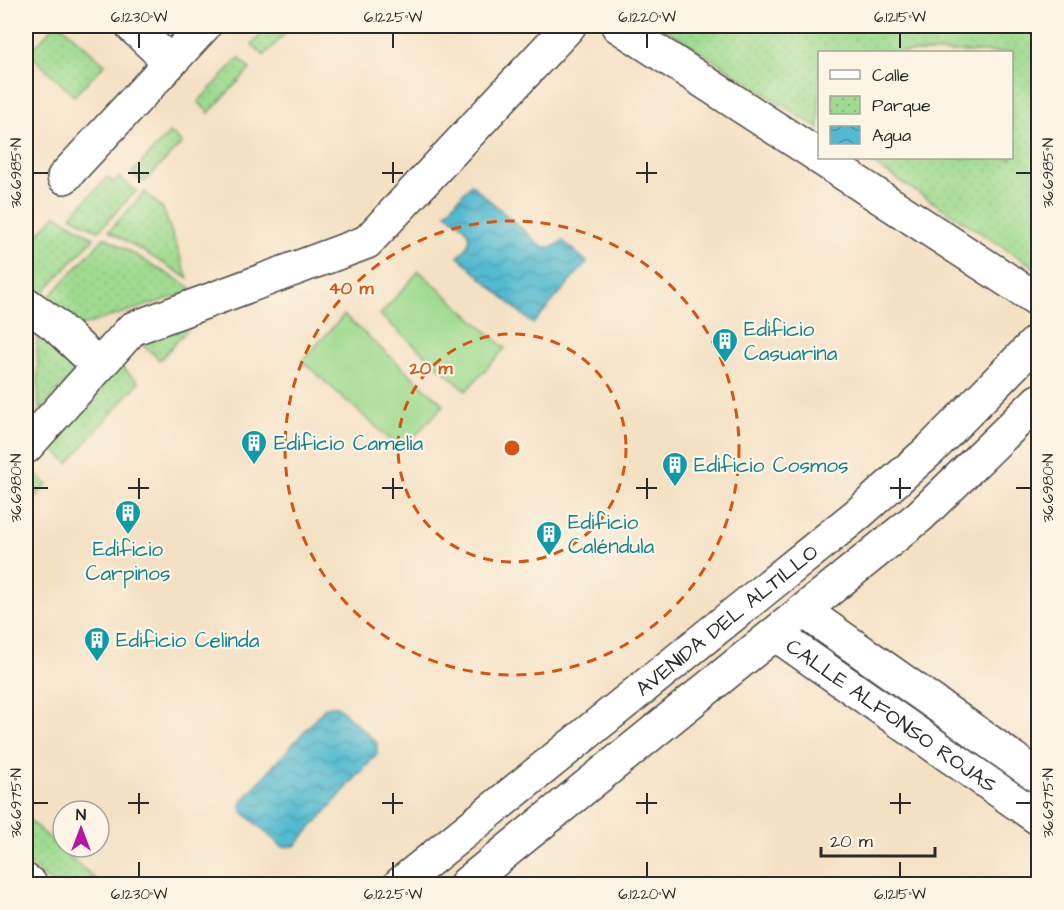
<svg xmlns="http://www.w3.org/2000/svg" width="1064" height="910" font-family="'Architects Daughter',sans-serif">
<defs>
<pattern id="park-dots" width="8" height="8" patternUnits="userSpaceOnUse" patternTransform="scale(1.5)"><rect width="8" height="8" fill="#9eda8f"/><path d="M2 2h.1M6 6h.1" fill="none" stroke="#88bb7c" stroke-width="1.8" stroke-linecap="round"/></pattern>
<pattern id="water-waves" width="16" height="10" patternUnits="userSpaceOnUse" patternTransform="scale(1.5)"><rect width="16" height="10" fill="#52bad0"/><path d="M0 5q4-4 8 0t8 0" fill="none" stroke="#4497a9"/></pattern>
</defs>
<rect width="100%" height="100%" fill="#fcf5e5"/>
<filter id="ink" filterUnits="userSpaceOnUse"><feTurbulence type="fractalNoise" baseFrequency=".0167" numOctaves="2"/><feDisplacementMap in="SourceGraphic" scale="12" xChannelSelector="R" yChannelSelector="G"/><feConvolveMatrix kernelMatrix="1 2 1 2 8 2 1 2 1" color-interpolation-filters="sRGB"/></filter>
<filter id="wash" filterUnits="userSpaceOnUse"><feTurbulence type="fractalNoise" baseFrequency=".008" numOctaves="4" result="noise"/><feDisplacementMap in="SourceGraphic" scale="24" xChannelSelector="R" yChannelSelector="G"/><feGaussianBlur stdDeviation="1.35" result="paint"/><feColorMatrix in="noise" values="0 0 0 0 0 0 0 0 0 0 0 0 0 0 0 0 0 1.4 0 .05"/><feComposite in="paint" operator="in"/></filter>
<g filter="url(#wash)">
<rect width="100%" height="100%" fill="#f4e1c4"/>
<g fill="#9eda8f" stroke="#64825d" stroke-width="1.5">
<polygon points="419,271 505,348 466,391 380,315"/>
<polygon points="344,315 444,405 402,450 302,361"/>
</g>
<g fill="url(#park-dots)" stroke="#64825d" stroke-width="1.5">
<polygon points="54,26 62,26 105,64 74,96 29,53"/>
<polygon points="270,26 292,26 264,56 252,44"/>
<polygon points="661,26 1038,26 1038,267 1037,269 864,158 1012,158 1012,52 820,52 819,129"/>
<polygon points="239,58 250,69 209,113 198,102"/>
<polygon points="170,132 182,143 143,183 132,173"/>
<polygon points="107,177 114,182 119,177 136,191 98,231 71,216"/>
<polygon points="145,192 163,209 188,278 109,231"/>
<polygon points="56,215 94,238 41,295 26,278 26,247"/>
<polygon points="105,237 193,289 193,291 78,327 50,296"/>
<polygon points="194,322 160,360 140,342"/>
<polygon points="37,334 48,334 81,365 39,411"/>
<polygon points="119,365 139,382 68,463 48,444"/>
<polygon points="28,467 47,484 26,508 26,470"/>
<polygon points="26,817 101,884 52,884 26,861"/>
</g>
<g fill="url(#water-waves)" stroke="#3e727e" stroke-width="1.5">
<path d="M 471,184 L 540,245 C 549,249 556,247 563,241 L 587,262 L 533,324 L 458,257 C 461,253 466,249 468,244 C 475,231 455,220 446,213 Z"/>
<polygon points="331,706 337,706 377,743 377,754 295,846 282,847 243,812 241,806 243,800 326,707"/>
</g>
</g>
<g filter="url(#ink)">
<g fill="none" stroke-linecap="round" stroke-linejoin="round">
<defs>
<g id="pedestrian">
<polyline points="26,304 54,324 99,366"/>
<polyline points="26,447 132,329 367,242 569,26"/>
<polyline points="26,881 30,884"/>
</g>
<g id="minor">
<polyline points="132,26 170,62"/>
<polyline points="618,26 820,157"/>
<polyline points="820,158 1038,300"/>
<polyline points="64,177 204,26"/>
<polyline points="804,611 1038,776"/>
<path id="s1" d="M 775,634 L 1038,818"/>
</g>
<g id="tertiary">
<path id="s2" d="M 400,884 L 858,514 L 931,449 L 1038,340"/>
<polyline points="466,884 920,516 1038,401"/>
</g>
</defs>
<use href="#pedestrian" stroke="#494642" stroke-width="36"/>
<use href="#minor" stroke="#494642" stroke-width="36"/>
<use href="#tertiary" stroke="#494642" stroke-width="36"/>
<use href="#pedestrian" stroke="#fff" stroke-width="33"/>
<use href="#minor" stroke="#fff" stroke-width="33"/>
<use href="#tertiary" stroke="#fff" stroke-width="33"/>
</g>
</g>
<path fill="none" stroke="#2b2b2b" stroke-width="2" d="M 139,33 L 139,48M 393,33 L 393,48M 647,33 L 647,48M 900,33 L 900,48M 139,162 L 139,183M 393,162 L 393,183M 647,162 L 647,183M 33,173 L 48,173M 128,173 L 149,173M 382,173 L 403,173M 636,173 L 657,173M 1016,173 L 1031,173M 139,478 L 139,499M 393,478 L 393,499M 647,478 L 647,499M 900,478 L 900,499M 33,488 L 48,488M 128,488 L 149,488M 382,488 L 403,488M 636,488 L 657,488M 890,488 L 911,488M 1016,488 L 1031,488M 139,793 L 139,814M 393,793 L 393,814M 647,793 L 647,814M 900,793 L 900,814M 33,803 L 48,803M 128,803 L 149,803M 382,803 L 403,803M 636,803 L 657,803M 890,803 L 911,803M 1016,803 L 1031,803M 139,862 L 139,877M 393,862 L 393,877M 647,862 L 647,877M 900,862 L 900,877"/>
<g fill="none" stroke="#d5540f" stroke-width="3" stroke-dasharray="10 8">
<circle cx="512" cy="448" r="114"/>
<circle cx="512" cy="448" r="227"/>
</g>
<defs>
<symbol id="building-pin" viewBox="-11 -11 22 30"><path d="M0 17L-7.5 6A9.5 9.5 0 1 1 7.5 6Z" fill="#0f9aa8" stroke="#fcf5e5"/><path d="M-4-6H4V6H1V3H-1V6H-4ZM-2.5-4.3h1.7v1.8h-1.7ZM.8-4.3h1.7v1.8H.8ZM-2.5-1h1.7V.8h-1.7ZM.8-1h1.7V.8H.8Z" fill="#fff"/></symbol>
</defs>
<g fill-rule="evenodd">
<use href="#building-pin" x="710" y="326" width="30" height="40"/>
<use href="#building-pin" x="239" y="428" width="30" height="40"/>
<use href="#building-pin" x="660" y="450" width="30" height="40"/>
<use href="#building-pin" x="113" y="498" width="30" height="40"/>
<use href="#building-pin" x="534" y="519" width="30" height="40"/>
<use href="#building-pin" x="82" y="625" width="30" height="40"/>
</g>
<g text-anchor="middle" dominant-baseline="central" stroke-width="4.5" stroke-linejoin="round" paint-order="stroke">
<g font-size="21" fill="#0d838f" stroke="#fcf5e5" text-anchor="start">
<text x="744" y="329">Edificio<tspan x="744" dy="24">Casuarina</tspan></text>
<text x="274" y="443">Edificio Camelia</text>
<text x="694" y="465">Edificio Cosmos</text>
<text x="568" y="522">Edificio<tspan x="568" dy="24">Caléndula</tspan></text>
<text x="128" y="549" text-anchor="middle">Edificio<tspan x="128" dy="24">Carpinos</tspan></text>
<text x="116" y="640">Edificio Celinda</text>
</g>
<g font-size="21" fill="#2b2b2b" stroke="#fcf5e5">
<text stroke="none"><textPath href="#s2" startOffset="420">AVENIDA DEL ALTILLO</textPath></text>
<text stroke="none"><textPath href="#s1" startOffset="142">CALLE ALFONSO ROJAS</textPath></text>
</g>
</g>
<circle cx="512" cy="448" r="9" fill="#d5540f" stroke="#fcf5e5" stroke-width="3"/>
<g font-size="18" text-anchor="middle" font-weight="bold" fill="#d5540f" stroke="#fcf5e5" stroke-width="4.5" stroke-linejoin="round" paint-order="stroke">
<text x="351" y="294">40 m</text>
<text x="431" y="374">20 m</text>
</g>
<rect width="1064" height="910" fill="none" stroke="#fcf5e5" stroke-width="66"/>
<rect x="818" y="51" width="195" height="108" fill="#fcf5e5" stroke="#a8a49b" stroke-width="1.5"/>
<rect x="830" y="70" width="30" height="9" fill="#ffffff" stroke="#a8a49b" stroke-width="1.5"/>
<text x="872" y="81" font-size="18" fill="#2b2b2b">Calle</text>
<rect x="830" y="96" width="30" height="18" fill="url(#park-dots)" stroke="#a8a49b" stroke-width="1.5"/>
<text x="872" y="111" font-size="18" fill="#2b2b2b">Parque</text>
<rect x="830" y="126" width="30" height="18" fill="url(#water-waves)" stroke="#a8a49b" stroke-width="1.5"/>
<text x="872" y="141" font-size="18" fill="#2b2b2b">Agua</text>
<g transform="translate(81 829)"><circle r="28" fill="#fcf5e5" stroke="#a8a49b" stroke-width="1.5"/>
<path d="M0-4.5L10 22L0 15L-10 22Z" fill="#b5179e"/>
<text y="-9" font-size="16" font-weight="bold" text-anchor="middle" fill="#2b2b2b">N</text>
</g>
<path d="M821 847v9h114v-9" fill="none" stroke="#2b2b2b" stroke-width="3"/>
<text x="830" y="847" font-size="18" fill="#2b2b2b" stroke="#fcf5e5" stroke-width="4.5" paint-order="stroke">20 m</text>
<rect x="33" y="33" width="998" height="844" fill="none" stroke="#2b2b2b" stroke-width="2"/>
<g font-size="15" text-anchor="middle" fill="#2b2b2b">
<text x="139" y="22">6.1230°W</text>
<text x="393" y="22">6.1225°W</text>
<text x="647" y="22">6.1220°W</text>
<text x="900" y="22">6.1215°W</text>
<text transform="translate(16 173) rotate(-90)" y="5">36.6985°N</text>
<text transform="translate(1048 173) rotate(-90)" y="5">36.6985°N</text>
<text transform="translate(16 488) rotate(-90)" y="5">36.6980°N</text>
<text transform="translate(1048 488) rotate(-90)" y="5">36.6980°N</text>
<text transform="translate(16 803) rotate(-90)" y="5">36.6975°N</text>
<text transform="translate(1048 803) rotate(-90)" y="5">36.6975°N</text>
<text x="139" y="899">6.1230°W</text>
<text x="393" y="899">6.1225°W</text>
<text x="647" y="899">6.1220°W</text>
<text x="900" y="899">6.1215°W</text>
</g>
</svg>
